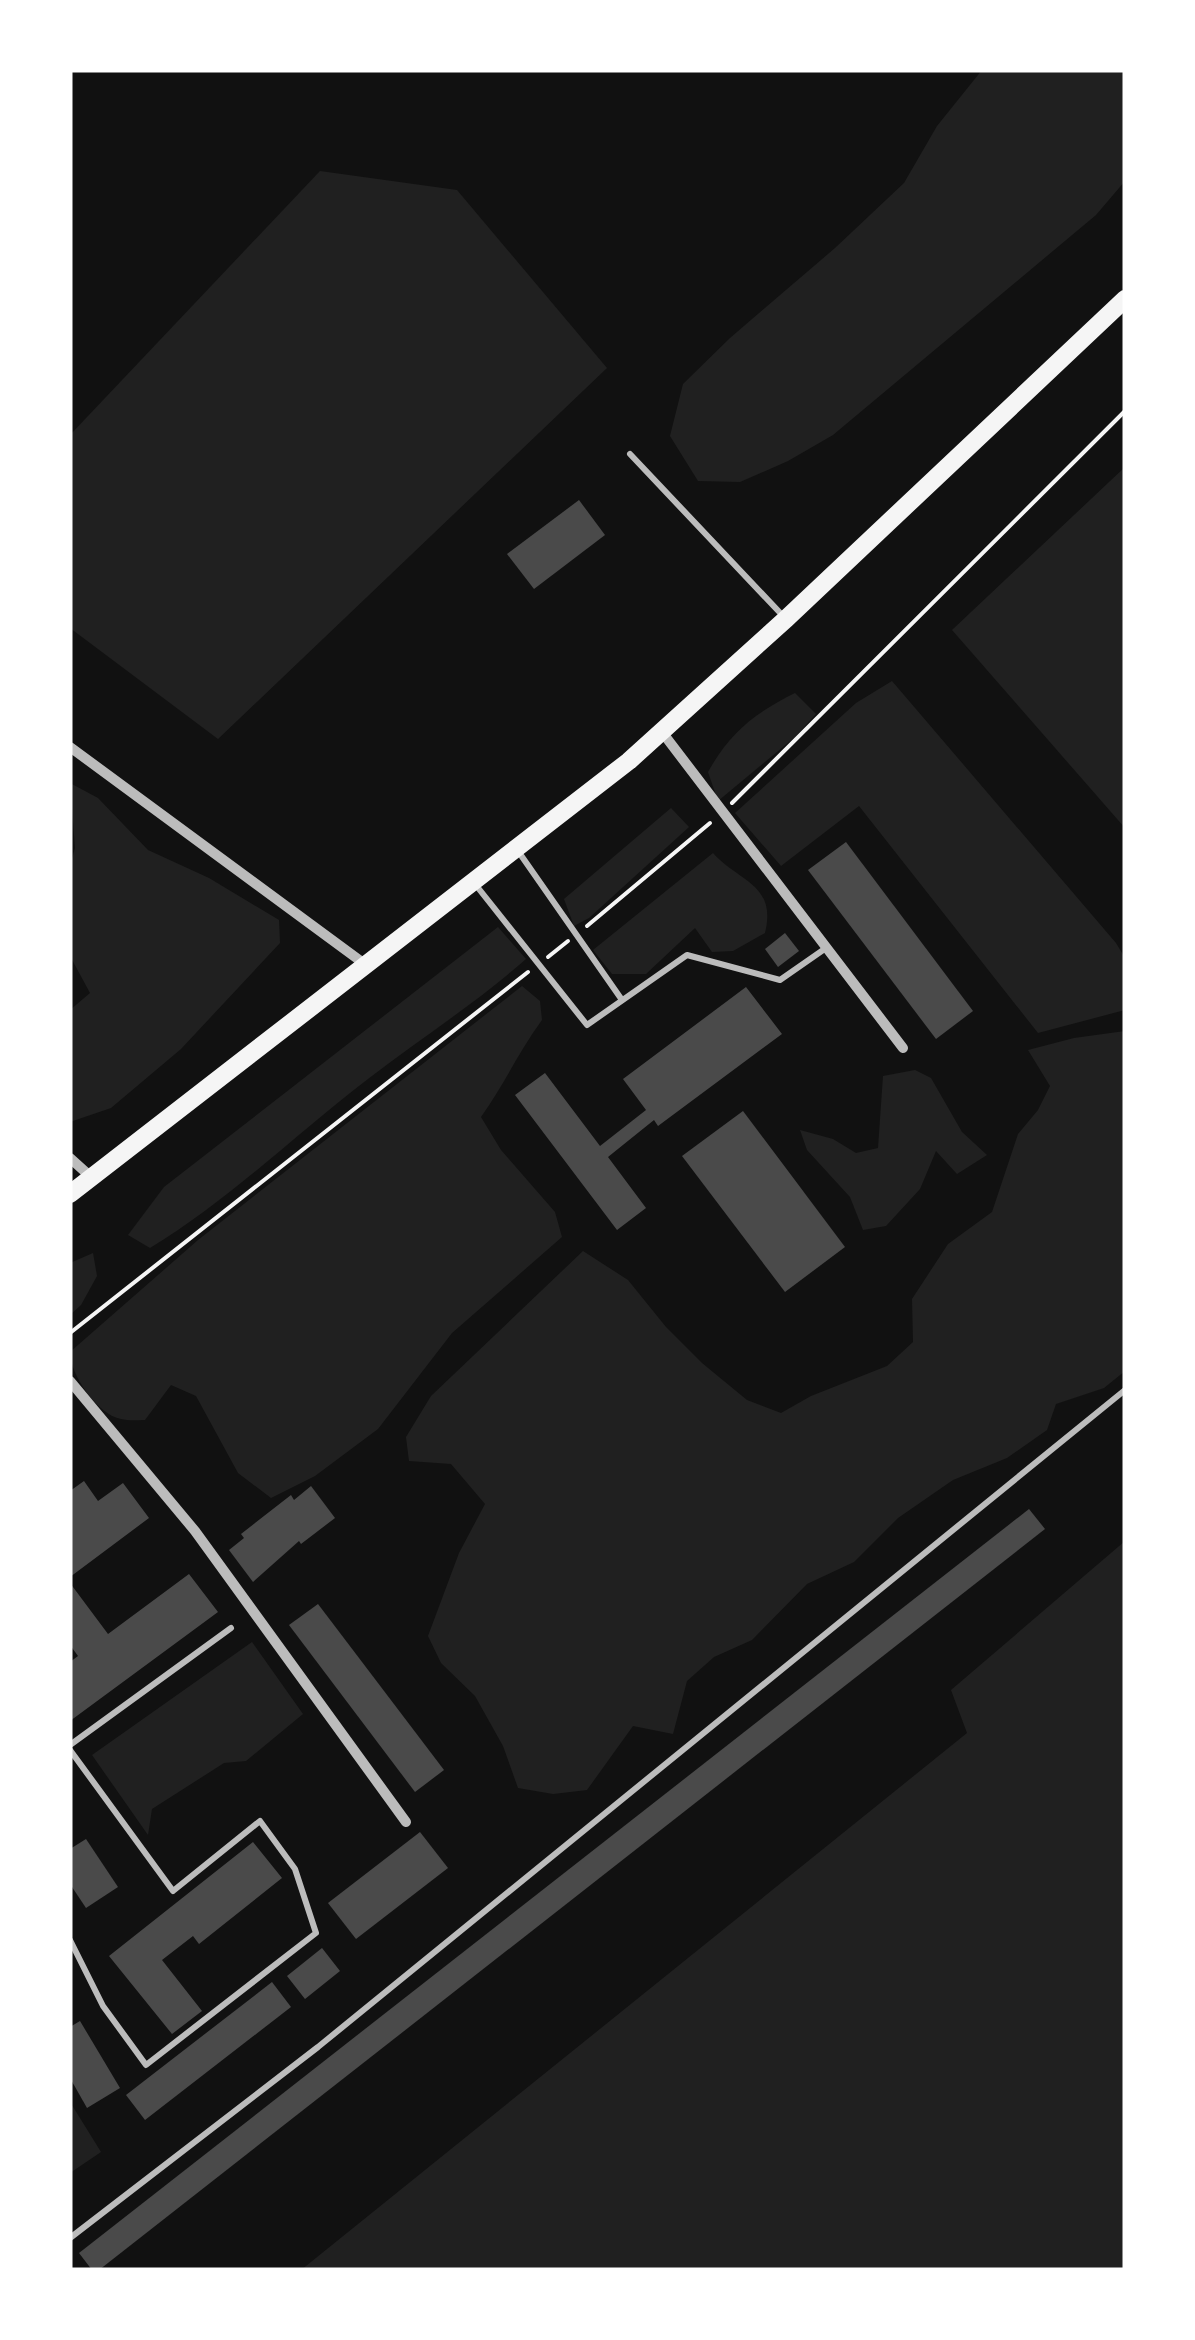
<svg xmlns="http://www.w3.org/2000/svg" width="1195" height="2340" font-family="'Exo 2',sans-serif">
<rect width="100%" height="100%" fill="#111"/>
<g fill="#202020">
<polygon points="982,70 1125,70 1125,181 1096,215 833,435 788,461 740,482 698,481 670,436 683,384 730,338 835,248 904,183 937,126"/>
<polygon points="320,171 457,190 607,368 218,739 70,628 70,435"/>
<polygon points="1125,467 1125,828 952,630"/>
<polygon points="892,681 1116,943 1125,958 1125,1010 1038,1033 859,806 781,866 735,813 856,703"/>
<path d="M 795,693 L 816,714 L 795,737 L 718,801 L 708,772 C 730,732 755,713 795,693 Z"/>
<polygon points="70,783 98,798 148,850 209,878 279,920 280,943 181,1049 111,1108 70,1122 70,1010 90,993 70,956 70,866 75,848"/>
<polygon points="671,808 689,827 589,918 574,926 564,899"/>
<path d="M 713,853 C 739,882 777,884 765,933 L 733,951 L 712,952 L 695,928 L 646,974 L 612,974 L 593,950 Z"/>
<path d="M 498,927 L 526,959 C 476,1003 420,1039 368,1079 C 295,1135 229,1200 150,1248 L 128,1235 L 164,1187 Z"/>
<path d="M 522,986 L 540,1001 L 542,1020 C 519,1051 504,1085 481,1117 L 501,1150 L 555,1212 L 562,1237 L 452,1333 L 378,1429 L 315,1476 L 271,1498 L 238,1473 L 196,1396 L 171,1385 L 145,1420 C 138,1420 129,1421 121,1419 C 98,1415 70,1375 70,1352 L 198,1240 Z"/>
<polygon points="1125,1031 1125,1371 1104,1388 1056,1404 1047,1430 1007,1458 953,1480 898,1518 854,1562 807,1584 752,1640 714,1657 687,1681 673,1734 633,1726 587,1790 553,1794 518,1788 503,1746 475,1696 441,1663 428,1636 459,1553 485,1504 451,1464 409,1461 406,1437 431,1396 583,1251 628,1280 666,1327 702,1363 747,1400 781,1413 811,1396 887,1366 913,1342 912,1299 948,1244 992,1212 1018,1134 1038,1110 1050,1086 1028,1050 1074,1038"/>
<polygon points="915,1070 931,1078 962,1132 987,1155 957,1174 936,1151 920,1189 886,1226 863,1230 850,1197 807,1150 800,1130 833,1139 856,1153 878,1148 883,1076"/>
<polygon points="93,1253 97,1276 81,1305 70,1315 70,1263"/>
<polygon points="1125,1541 1125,2270 301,2270 967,1733 951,1690"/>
<polygon points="252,1642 303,1714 246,1761 224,1763 152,1809 148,1835 92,1755"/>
<polygon points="70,2102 101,2152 70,2173"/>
</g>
<g fill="#4a4a4a">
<polygon points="579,500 605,535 534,589 507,554"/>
<polygon points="846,842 973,1011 936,1039 808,870"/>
<polygon points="785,933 799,951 778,967 765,949"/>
<polygon points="746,987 782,1034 658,1126 654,1120 608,1157 646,1208 617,1230 515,1095 545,1073 600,1146 646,1110 623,1079"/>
<polygon points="743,1111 845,1247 785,1292 682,1156"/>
<polygon points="84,1481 98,1501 123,1483 149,1518 70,1577 70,1491"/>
<polygon points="311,1486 335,1518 301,1544 299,1541 253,1582 229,1550 244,1538 241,1534 291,1495 294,1500"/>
<polygon points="1029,1509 1045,1529 99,2270 92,2270 79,2253"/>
<polygon points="189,1574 218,1612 70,1721 70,1662 78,1656 70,1645 70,1583 108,1634"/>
<polygon points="318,1604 444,1770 415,1792 289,1625"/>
<polygon points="420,1832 448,1868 356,1939 328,1903"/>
<polygon points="86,1839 118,1887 86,1908 70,1884 70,1849"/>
<polygon points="253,1842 282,1878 199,1944 193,1936 162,1960 202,2011 172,2034 109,1956"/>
<polygon points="322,1948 340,1971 305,1999 287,1976"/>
<polygon points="272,1982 291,2007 145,2120 126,2095"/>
<polygon points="80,2021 120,2088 87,2108 70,2078 70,2027"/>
</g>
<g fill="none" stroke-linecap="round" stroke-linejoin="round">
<g stroke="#f5f5f5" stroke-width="4">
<polyline points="732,803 1125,411"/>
<polyline points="587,926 710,823"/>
<polyline points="548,957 568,941"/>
<polyline points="70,1333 528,972"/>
</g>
<g stroke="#bcbcbc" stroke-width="6">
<polyline points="630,454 784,617"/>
<polyline points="518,851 622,1000"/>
<polyline points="475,884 587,1025 687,955 780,980 826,948"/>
<polyline points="70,1745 231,1628"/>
<polyline points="70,1750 173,1891 260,1821 295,1869 316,1933 146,2065 103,2006 70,1940"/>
<polyline points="70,2238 318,2047 1125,1390"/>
</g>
<g stroke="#bcbcbc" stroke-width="10">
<polyline points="662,732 903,1048"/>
<polyline points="70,747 366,965"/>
<polyline points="70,1158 91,1177"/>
<polyline points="70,1381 195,1531 406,1822"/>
</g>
<polyline stroke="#f5f5f5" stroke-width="18" points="70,1194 629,761 786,619 1125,299"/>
</g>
<rect width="1195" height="2340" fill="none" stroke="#ffffff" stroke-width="145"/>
</svg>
